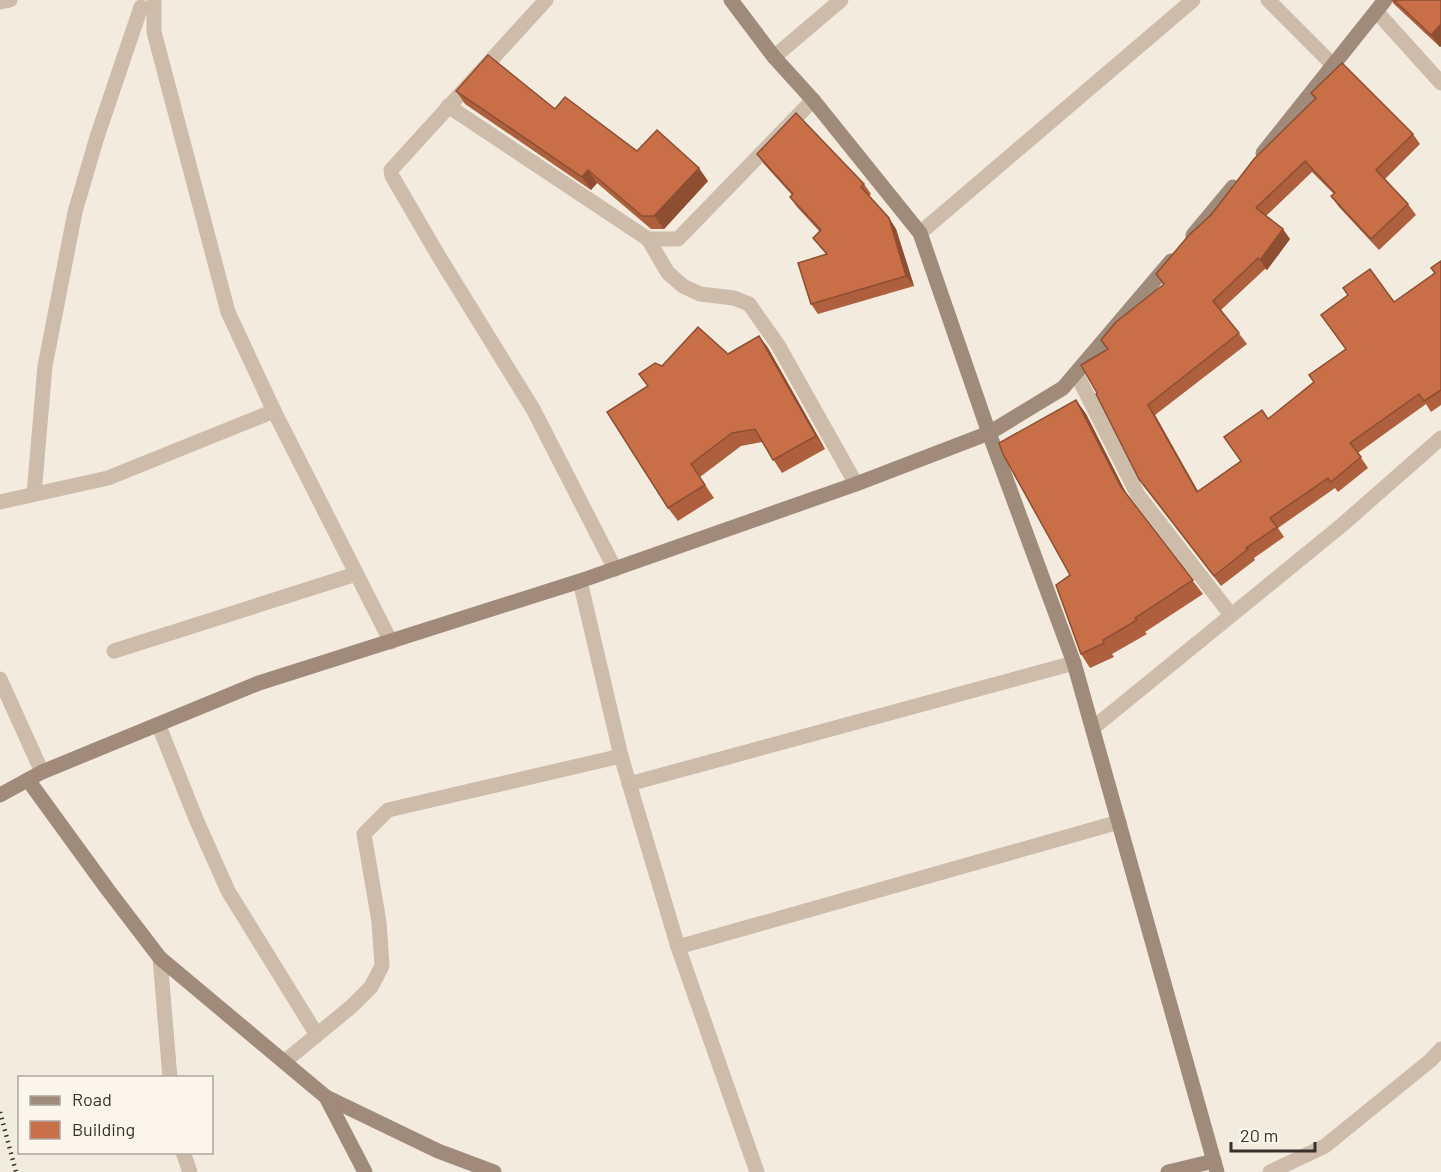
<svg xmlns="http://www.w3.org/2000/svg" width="1441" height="1172" font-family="Barlow,sans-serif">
<rect width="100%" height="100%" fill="#f4ebdf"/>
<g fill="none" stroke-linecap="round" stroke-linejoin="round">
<g stroke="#cdbcaa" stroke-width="15">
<polyline points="154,0 154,32 228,312 274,411 391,642"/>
<polyline points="546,0 391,170 392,176 438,255 533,409 615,569"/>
<polyline points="1268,0 1332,64"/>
<polyline points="0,2 10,0"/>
<polyline points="1376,11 1441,83"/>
<polyline points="774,57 841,0"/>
<polyline points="448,106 648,239 678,239 813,100"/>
<polyline points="920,233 1193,0"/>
<polyline points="648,239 668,273 683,286 700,294 734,298 749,304 778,345 856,484"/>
<polyline points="1076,373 1138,495 1231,615"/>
<polyline points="34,494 45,366 75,212 97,137 141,7"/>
<polyline points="0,502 108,478 274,411"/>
<polyline points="580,581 621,756 678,947 757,1172"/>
<polyline points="114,651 356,574"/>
<polyline points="0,679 42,772"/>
<polyline points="159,726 196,819 228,891 317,1035"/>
<polyline points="1093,728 1342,525 1441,438"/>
<polyline points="629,784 1074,663"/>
<polyline points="678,947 1119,822"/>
<polyline points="160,958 170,1078"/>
<polyline points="284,1062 352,1006 371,987 382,966 379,922 364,834 388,810 621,756"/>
<polyline points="183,1152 190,1172"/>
<polyline points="1270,1172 1325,1146 1431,1060 1441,1049"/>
</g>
<g stroke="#a08b7b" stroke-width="15">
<polyline points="731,0 774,57 813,100 920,233 989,433 1074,663 1217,1172"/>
<polyline points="1263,153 1385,0"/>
<polyline points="1193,235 1233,187"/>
<polyline points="28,780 108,890 160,958 326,1097 365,1172"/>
<polyline points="0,795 42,772 259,683 580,581 856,484 989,433 1063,388 1171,261"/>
<polyline points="326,1097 438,1151 494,1172"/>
<polyline points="1168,1172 1214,1161"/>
</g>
<polyline stroke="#3a302a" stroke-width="4.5" stroke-dasharray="1.5 4.5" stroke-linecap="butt" points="0,1112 16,1172"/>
</g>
<g fill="#ad5f3e">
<polygon points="1391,0 1441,0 1441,46 1440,47 1394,4"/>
<polygon points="456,91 637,151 708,181 664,229 651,229 597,183 591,190 465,104"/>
<polygon points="1311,93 1413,134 1420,144 1385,179 1408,204 1416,215 1379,250 1339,207 1331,196 1334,194 1312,172 1266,216 1290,239 1267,270 1265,269 1221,310 1247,344 1155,415 1198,491 1241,461 1268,419 1314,382 1346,349 1394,302 1435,273 1441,261 1441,405 1431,412 1426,404 1358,453 1368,468 1338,492 1335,488 1278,528 1284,537 1254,558 1255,560 1221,586 1139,479 1097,393 1107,349 1101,340 1164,285 1156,274 1315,99"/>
<polygon points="757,154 864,184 871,194 869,196 889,218 896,229 914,286 818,314 811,304 826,254 813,238 820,232 797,207 790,197 792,195 764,164"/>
<polygon points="759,336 768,348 825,449 782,473 762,442 741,446 700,477 714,498 678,521 668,508 648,386 639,374 662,366 728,354"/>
<polygon points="1076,400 1086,414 1128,497 1203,594 1145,632 1147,634 1112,654 1114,657 1090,668 1081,654"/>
</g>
<g fill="#8d4e32">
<polygon points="1441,24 1441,46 1440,47 1431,35"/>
<polygon points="699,168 708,181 664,229 654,216"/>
<polygon points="588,170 597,183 591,190 582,177"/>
<polygon points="889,218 896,229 914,286 906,276"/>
<polygon points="1283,229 1290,239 1267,270 1260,260"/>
<polygon points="759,336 768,348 825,449 816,436"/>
<polygon points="1076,400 1086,414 1130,501 1121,487"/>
<polygon points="1148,405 1155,415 1204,503 1197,492"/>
</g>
<g fill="#c96f48" stroke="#8d4e32" stroke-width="1.5">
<polygon points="1394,0 1441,0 1441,24 1431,35"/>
<polygon points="488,55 555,109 565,97 637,151 657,130 699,168 654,216 642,216 588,170 582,177 456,91"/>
<polygon points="1342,63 1413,134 1376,170 1408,204 1371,239 1331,196 1335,193 1305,161 1256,208 1283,229 1260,260 1258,258 1213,301 1239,333 1148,405 1197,492 1241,461 1224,437 1262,410 1268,419 1314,382 1309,375 1346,349 1321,315 1348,295 1343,288 1370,269 1394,302 1435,273 1431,268 1441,261 1441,390 1424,401 1419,394 1350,443 1361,457 1331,482 1328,478 1270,518 1277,527 1246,548 1248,549 1214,576 1139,479 1096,394 1097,393 1081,365 1108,349 1101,340 1116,322 1164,284 1156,274 1189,235 1211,215 1254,159 1316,98 1311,93"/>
<polygon points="796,113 864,184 861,187 889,218 906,276 811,304 798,263 827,254 813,238 821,230 790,197 793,194 757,154"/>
<polygon points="698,327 728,354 759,336 816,436 773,460 755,429 732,433 691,464 705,485 668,508 607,412 648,386 639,374 655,363 662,366"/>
<polygon points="1076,400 1121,487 1193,580 1135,618 1137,620 1103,640 1104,643 1081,654 1056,585 1070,575 1003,454 999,443"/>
</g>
<rect x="18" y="1076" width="195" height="78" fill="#fbf5ec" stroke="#aea69e" stroke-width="1.5"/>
<rect x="30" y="1096" width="30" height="9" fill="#a08b7b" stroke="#aea69e" stroke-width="1.5"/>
<text x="72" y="1106" font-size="18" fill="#3a302a">Road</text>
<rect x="30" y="1121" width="30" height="18" fill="#c96f48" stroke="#aea69e" stroke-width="1.5"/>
<text x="72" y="1136" font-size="18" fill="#3a302a">Building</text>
<path d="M1231 1142v9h84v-9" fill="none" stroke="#3a302a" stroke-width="3"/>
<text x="1240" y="1142" font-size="18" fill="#3a302a" stroke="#fbf5ec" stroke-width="4.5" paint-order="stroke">20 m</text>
</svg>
